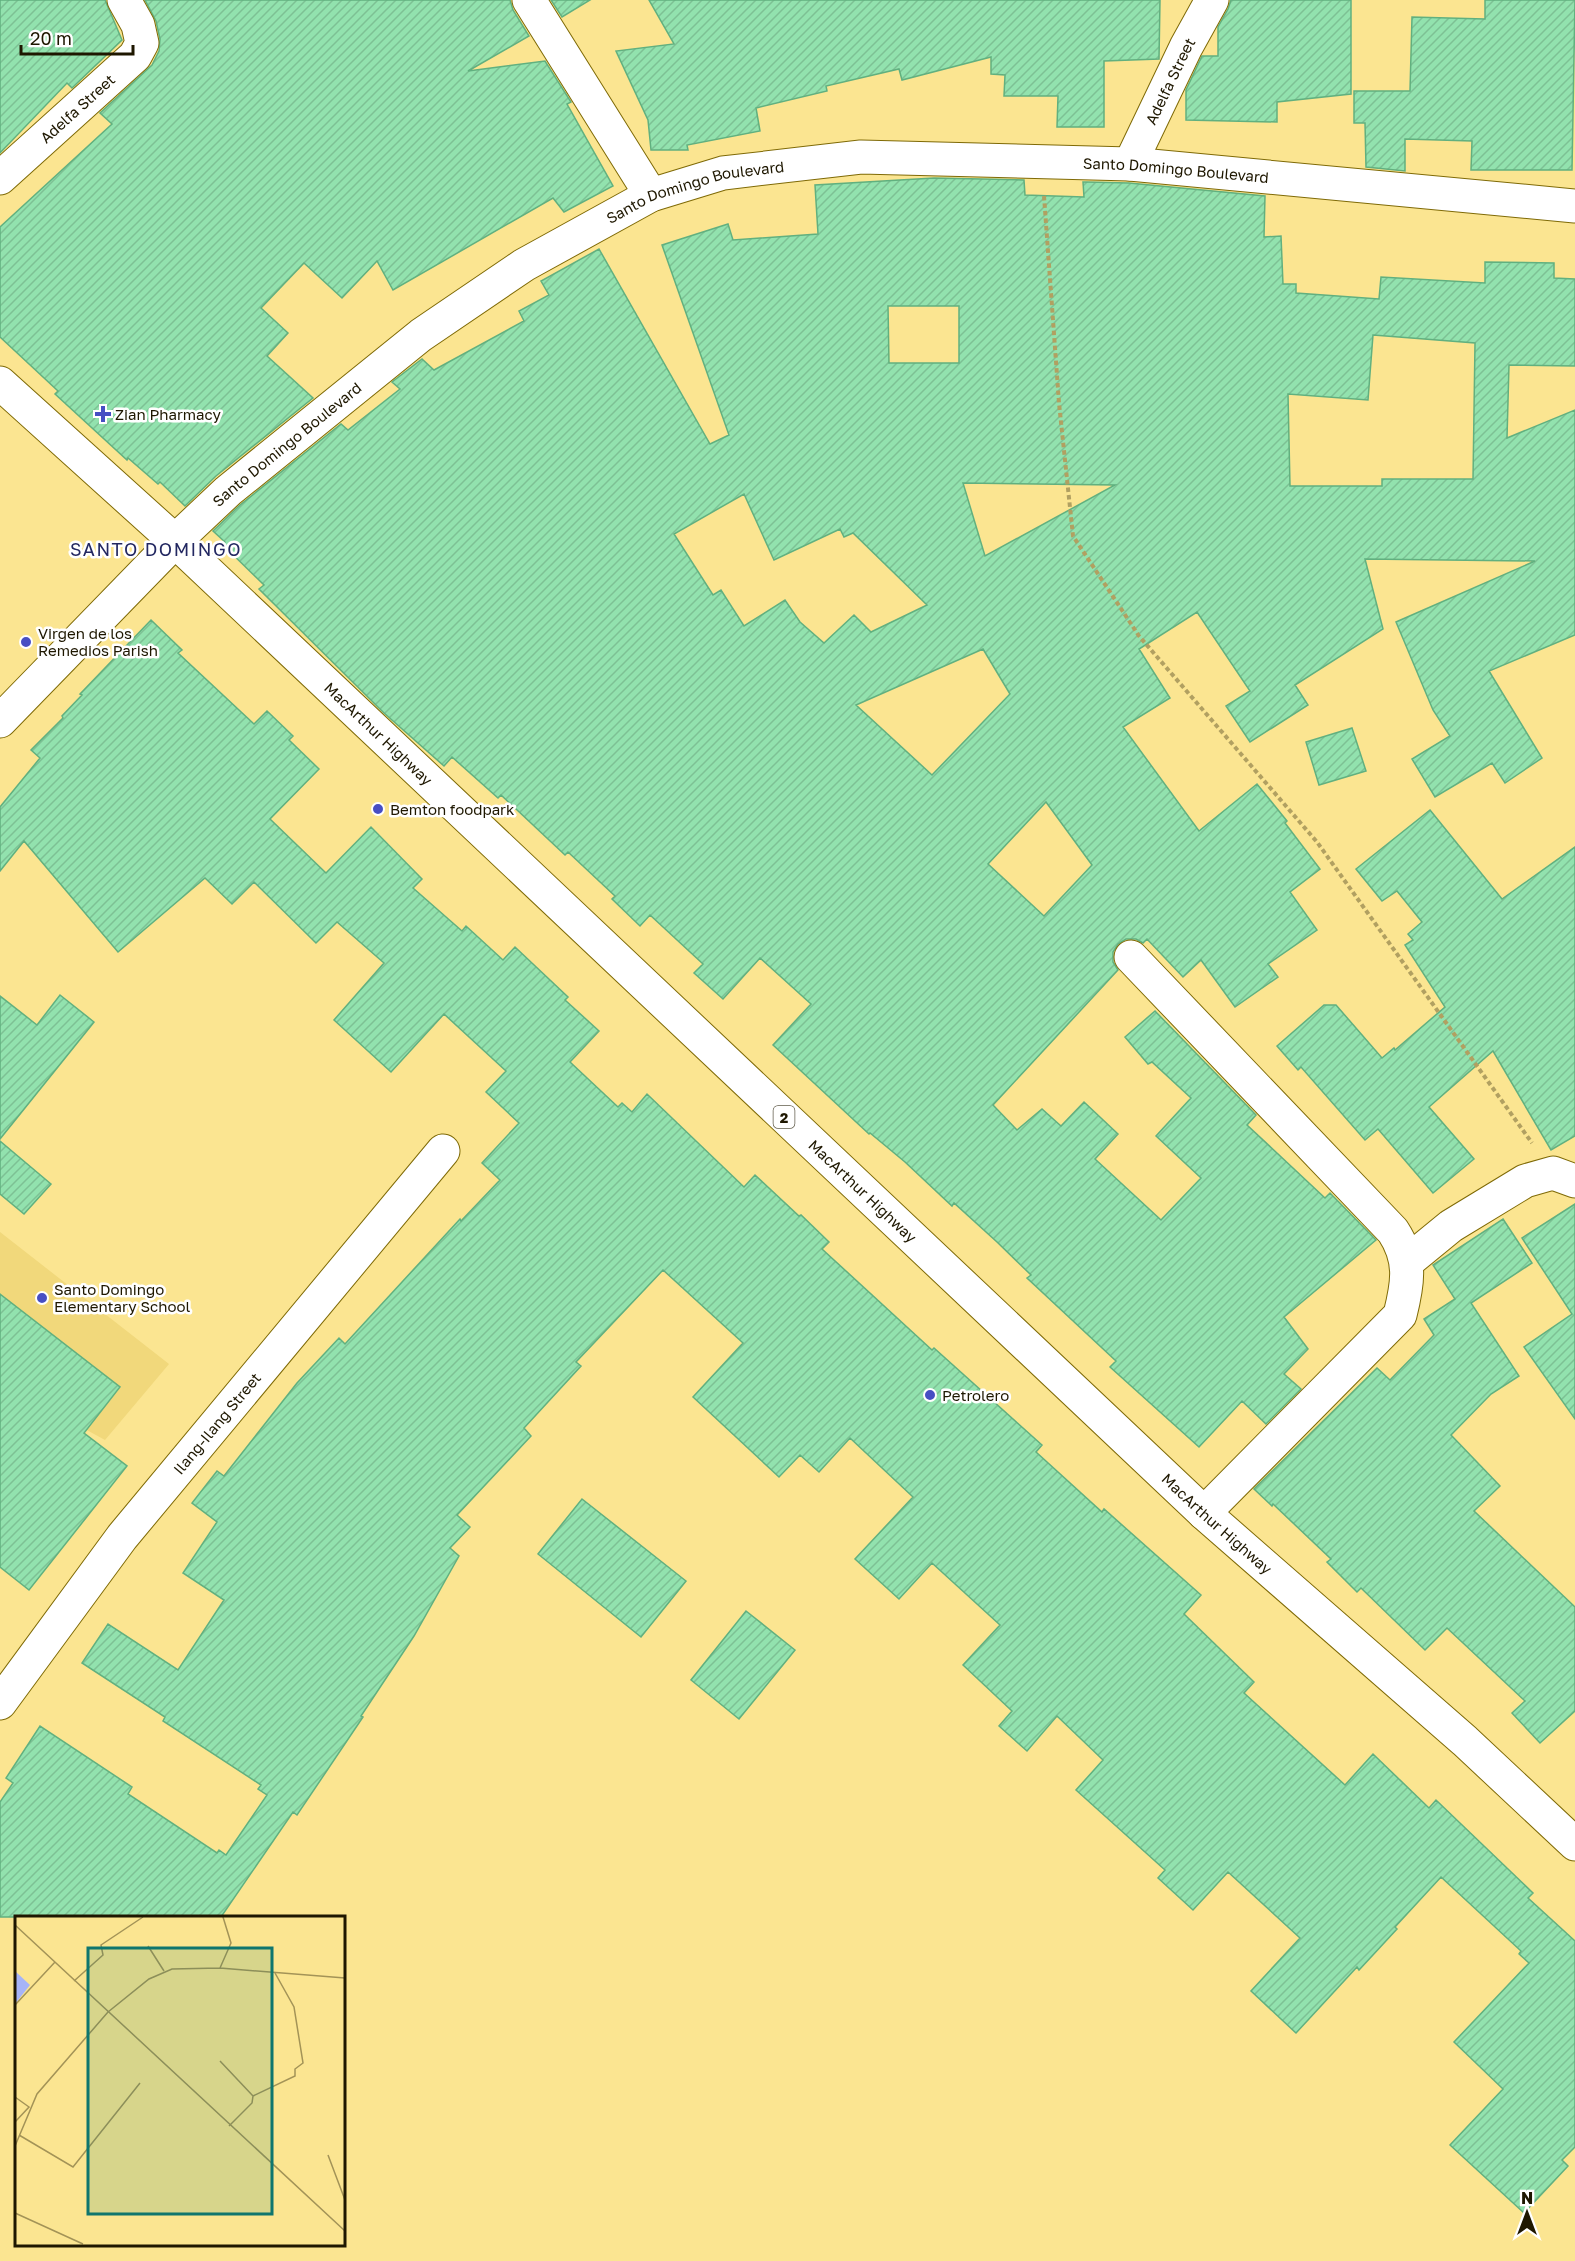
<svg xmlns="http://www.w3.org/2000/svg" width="1575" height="2261" font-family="'Golos Text',sans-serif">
<defs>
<pattern id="building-hatch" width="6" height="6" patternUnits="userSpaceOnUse" patternTransform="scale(1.5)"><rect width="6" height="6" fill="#92e2ae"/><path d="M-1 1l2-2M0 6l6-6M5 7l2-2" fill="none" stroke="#7dc194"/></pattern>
</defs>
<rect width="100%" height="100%" fill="#fbe591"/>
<polygon fill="#f1d87b" points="0,1232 169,1364 105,1440 63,1417 0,1494"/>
<g fill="url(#building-hatch)" stroke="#61b07f" stroke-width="1.5" fill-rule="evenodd">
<polygon points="0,0 105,0 122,40 72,88 67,83 0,153"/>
<polygon points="145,0 510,0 513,10 529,36 468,71 545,61 571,102 567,104 613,186 564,212 553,198 393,290 377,261 342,298 304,263 261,308 288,333 267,356 313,398 216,476 185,506 160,482 158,484 128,458 127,460 55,394 58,391 0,337 0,227 112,124 100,113 152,65 159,51 160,39 156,21"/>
<polygon points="551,0 590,0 562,17"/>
<polygon points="649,0 1160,0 1159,59 1104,61 1104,127 1057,127 1058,96 1004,96 1005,75 991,74 991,57 902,80 899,69 826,86 827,91 756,108 760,131 687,145 688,150 651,150 648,120 616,51 674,44"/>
<polygon points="1231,0 1351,0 1351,94 1277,102 1277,122 1186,120 1186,90 1202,56 1218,56 1218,27 1228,9"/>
<polygon points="1485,0 1575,0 1572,170 1471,170 1472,141 1405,139 1405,171 1366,167 1365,123 1354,123 1354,91 1410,91 1412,17 1485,19"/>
<path d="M 934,178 L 1024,180 L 1025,195 L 1084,197 L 1083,182 L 1087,182 L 1129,183 L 1265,196 L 1264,237 L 1281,236 L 1283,284 L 1296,284 L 1296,293 L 1379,299 L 1381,277 L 1485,283 L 1485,262 L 1554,263 L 1554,278 L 1575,279 L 1575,366 L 1509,365 L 1507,438 L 1575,410 L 1575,635 L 1489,671 L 1542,758 L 1505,783 L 1492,763 L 1435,797 L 1412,759 L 1450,736 L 1433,710 L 1396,622 L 1535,561 L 1365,559 L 1383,629 L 1295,685 L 1308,705 L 1250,742 L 1226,706 L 1250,691 L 1197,612 L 1139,649 L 1170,698 L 1123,727 L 1199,831 L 1257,784 L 1287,821 L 1285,823 L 1320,869 L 1290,892 L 1317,930 L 1268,964 L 1278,977 L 1235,1007 L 1201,960 L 1183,977 L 1147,939 L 1143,943 L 1136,939 L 1126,939 L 1118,944 L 1113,952 L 1113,962 L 1118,970 L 993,1105 L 1017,1130 L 1042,1109 L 1061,1126 L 1084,1102 L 1118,1134 L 1095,1159 L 1161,1220 L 1201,1178 L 1156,1136 L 1191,1098 L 1152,1062 L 1148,1064 L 1125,1037 L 1155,1011 L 1256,1115 L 1247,1125 L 1325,1198 L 1330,1193 L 1376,1240 L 1284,1317 L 1308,1349 L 1284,1374 L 1301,1389 L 1266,1424 L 1242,1401 L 1199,1447 L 1110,1367 L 1116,1361 L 1027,1278 L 1031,1275 L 997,1242 L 954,1203 L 952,1206 L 905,1162 L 870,1133 L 869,1134 L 773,1045 L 811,1004 L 760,958 L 723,999 L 694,973 L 703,964 L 650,915 L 640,926 L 612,899 L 615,896 L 568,852 L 565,855 L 501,795 L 498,798 L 452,757 L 444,766 L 384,713 L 259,589 L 264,585 L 223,545 L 225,542 L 213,531 L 240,505 L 341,424 L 348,430 L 400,389 L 392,382 L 422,359 L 434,370 L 524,321 L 519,311 L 549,295 L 541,281 L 599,249 L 710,444 L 729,435 L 662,245 L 728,224 L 733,240 L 818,234 L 815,185 ZM 888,306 L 959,306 L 959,363 L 889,363 ZM 1373,335 L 1475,343 L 1473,479 L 1382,479 L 1382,486 L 1290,486 L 1288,394 L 1368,400 ZM 963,483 L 1115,485 L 985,556 ZM 744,494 L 774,560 L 840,529 L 844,537 L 853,533 L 927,605 L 871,632 L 854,615 L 824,643 L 800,622 L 785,600 L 744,626 L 721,590 L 713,595 L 674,534 ZM 983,649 L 1010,694 L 932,775 L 856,705 ZM 1046,802 L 1092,865 L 1044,916 L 988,864 Z"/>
<polygon points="151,620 182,650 178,653 254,724 267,711 293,736 289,740 319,769 270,819 326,873 371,827 422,879 413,888 462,931 466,926 503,960 515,947 568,997 565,1000 599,1031 570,1062 618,1107 622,1103 632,1112 647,1094 744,1187 755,1175 799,1216 801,1215 829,1242 822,1249 932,1350 934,1348 1042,1445 1036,1452 1102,1512 1104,1509 1201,1595 1184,1614 1254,1682 1244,1693 1345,1785 1373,1754 1429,1808 1436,1800 1533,1893 1528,1898 1575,1941 1575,2147 1562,2160 1568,2166 1524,2213 1450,2145 1503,2089 1454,2042 1529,1963 1519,1954 1521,1951 1441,1877 1395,1927 1397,1929 1359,1970 1357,1967 1296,2033 1251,1991 1300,1938 1228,1872 1193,1910 1158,1878 1165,1870 1076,1790 1103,1760 1057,1716 1027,1751 999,1726 1012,1711 963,1665 1000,1625 932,1563 899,1599 855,1559 913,1497 850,1438 819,1472 800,1455 779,1477 693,1397 743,1343 663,1270 576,1362 581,1366 524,1428 531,1436 457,1515 470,1527 450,1548 459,1556 414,1636 361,1716 363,1717 297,1815 293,1812 221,1917 0,1917 0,1802 13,1783 6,1778 40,1726 132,1787 128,1794 217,1853 219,1850 226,1855 267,1795 258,1789 261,1785 163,1721 165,1717 82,1663 108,1624 178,1670 224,1600 183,1573 217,1522 192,1503 217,1471 224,1476 297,1383 339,1338 345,1344 460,1219 461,1221 500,1180 482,1163 519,1123 486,1092 506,1071 444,1014 391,1072 334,1020 384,963 337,922 316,943 254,882 232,904 205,878 118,952 24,841 0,871 0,807 40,758 31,750 63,718 62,716 82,695 80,694"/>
<polygon points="1352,728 1366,771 1319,785 1306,742"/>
<polygon points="1430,810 1502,899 1575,847 1575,1136 1551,1150 1493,1051 1429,1107 1474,1159 1433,1193 1378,1129 1365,1140 1301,1067 1298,1070 1277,1046 1324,1005 1336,1005 1382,1058 1394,1048 1395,1050 1445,1007 1405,945 1413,940 1408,934 1422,922 1397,891 1382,901 1356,869"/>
<polygon points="60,995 94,1022 0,1139 0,996 37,1025"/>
<polygon points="0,1141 51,1184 24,1214 0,1194"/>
<polygon points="1575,1204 1575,1419 1524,1347 1572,1314 1522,1238"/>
<polygon points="1503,1219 1532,1263 1471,1303 1519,1376 1491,1394 1451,1435 1500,1486 1474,1511 1575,1607 1575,1711 1540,1743 1512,1713 1525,1701 1447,1628 1425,1650 1361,1588 1357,1592 1327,1562 1331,1559 1273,1504 1272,1506 1254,1489 1377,1368 1390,1380 1434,1335 1424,1319 1455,1299 1433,1265"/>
<polygon points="0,1294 120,1387 84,1433 127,1466 29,1590 0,1567"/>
<polygon points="582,1499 686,1581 641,1637 538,1554"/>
<polygon points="746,1611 795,1650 739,1719 691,1680"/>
</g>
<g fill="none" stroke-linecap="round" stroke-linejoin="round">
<defs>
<g id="minor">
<polyline points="529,0 651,195"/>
<path id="s1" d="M 1130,164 L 1186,47 L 1212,0"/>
<path id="s2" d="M 0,178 L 135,56 L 142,43 L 138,25 L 124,0"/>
<path id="s3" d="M 175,541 L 228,491 L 421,335 L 524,265 L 651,195 L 723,173 L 861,157 L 1130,164 L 1575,206"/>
<path d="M 1131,957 L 1393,1231 C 1412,1260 1408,1283 1400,1315 L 1204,1513"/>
<polyline points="1407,1262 1451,1226 1525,1181 1553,1173 1575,1181"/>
<path id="s4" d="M 0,1703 L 122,1537 L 443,1151"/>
</g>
<polyline id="major" points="0,721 175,541"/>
<g id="highway">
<path id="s5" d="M 0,383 L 175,541 L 1204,1513 L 1465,1741 L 1575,1844"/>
</g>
</defs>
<use href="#minor" stroke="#7f6a06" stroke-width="35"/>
<use href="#major" stroke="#7f6a06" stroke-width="35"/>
<use href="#highway" stroke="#7f6a06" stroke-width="35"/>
<polyline stroke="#b1a061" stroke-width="4" stroke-dasharray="4.5 3" stroke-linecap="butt" points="1044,196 1059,403 1073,536 1139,636 1317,842 1532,1143"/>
<use href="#minor" stroke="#fff" stroke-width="33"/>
<use href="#major" stroke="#fff" stroke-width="33"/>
<use href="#highway" stroke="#fff" stroke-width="33"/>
</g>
<g fill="#474ec3" stroke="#fff" stroke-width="2">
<path d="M100 405h6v6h6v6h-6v6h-6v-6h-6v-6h6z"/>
<circle cx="26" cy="642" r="6"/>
<circle cx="378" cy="809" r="6"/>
<circle cx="42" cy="1298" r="6"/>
<circle cx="930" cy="1395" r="6"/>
</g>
<g text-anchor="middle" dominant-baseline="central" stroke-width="5" stroke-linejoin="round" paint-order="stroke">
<rect fill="#fff" stroke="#625d4c" stroke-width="1.5" x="773.5" y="1106" width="21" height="22" rx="4.5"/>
<g font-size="14" font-weight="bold" fill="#1e1700">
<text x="784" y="1117">2</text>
</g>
<g font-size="15" fill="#1e1700" stroke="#fff">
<text stroke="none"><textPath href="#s1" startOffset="92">Adelfa Street</textPath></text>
<text stroke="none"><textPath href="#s2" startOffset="104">Adelfa Street</textPath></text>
<text stroke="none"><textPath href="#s3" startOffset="1120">Santo Domingo Boulevard</textPath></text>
<text stroke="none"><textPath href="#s3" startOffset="634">Santo Domingo Boulevard</textPath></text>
<text stroke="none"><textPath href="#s3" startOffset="148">Santo Domingo Boulevard</textPath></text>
<text stroke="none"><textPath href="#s5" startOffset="516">MacArthur Highway</textPath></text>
<text stroke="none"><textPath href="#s5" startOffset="1182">MacArthur Highway</textPath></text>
<text stroke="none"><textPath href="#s4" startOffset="354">Ilang-Ilang Street</textPath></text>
<text stroke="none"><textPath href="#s5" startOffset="1668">MacArthur Highway</textPath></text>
</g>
<g font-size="15" fill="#1e1700" stroke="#fff" text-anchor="start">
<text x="115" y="414">Zian Pharmacy</text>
<text x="38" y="633">Virgen de los<tspan x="38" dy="17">Remedios Parish</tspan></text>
<text x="390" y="809">Bemton foodpark</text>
<text x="54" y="1289">Santo Domingo<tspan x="54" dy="17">Elementary School</tspan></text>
<text x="942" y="1395">Petrolero</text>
</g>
<g font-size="18" letter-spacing="1.5" fill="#232861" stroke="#fff">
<text x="156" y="549">SANTO DOMINGO</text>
</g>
</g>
<g transform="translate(15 1916)">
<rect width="330" height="330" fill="#fbe591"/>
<path d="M 0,55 L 15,69 L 0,88 Z" fill="#a6b4f8"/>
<path fill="none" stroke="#a39357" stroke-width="1.5" d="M 0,9 L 330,315M 133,30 L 149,55M 205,52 L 216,27 L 208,1M 59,65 L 88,39 L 86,29 L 128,1M 0,89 L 40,46M 93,96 L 134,63 L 157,53 L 205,52 L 330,62M 205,145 L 238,180 L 237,187 L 214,210M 238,180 L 280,160 L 280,153 L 288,147 L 279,91 L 260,57M 0,181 L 14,191 L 0,206M 4,219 L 58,251 L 125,167M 0,230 L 22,178 L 93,96M 313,239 L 330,284M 0,297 L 68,328"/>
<path fill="#0f766e" fill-opacity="0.15" stroke="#0f766e" stroke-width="3" d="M 73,32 L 257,32 L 257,298 L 73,298 Z"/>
<rect width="330" height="330" fill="none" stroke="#1e1700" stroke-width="3"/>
</g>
<g transform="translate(1527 2213)" stroke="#ffffff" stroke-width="4.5" paint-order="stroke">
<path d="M0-4.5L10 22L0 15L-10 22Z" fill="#1e1700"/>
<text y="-9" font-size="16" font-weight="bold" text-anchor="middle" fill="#1e1700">N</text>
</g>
<path d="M21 45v9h112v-9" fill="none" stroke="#1e1700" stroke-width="3"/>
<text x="30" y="45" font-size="18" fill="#1e1700" stroke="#ffffff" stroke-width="4.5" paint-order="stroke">20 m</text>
</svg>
